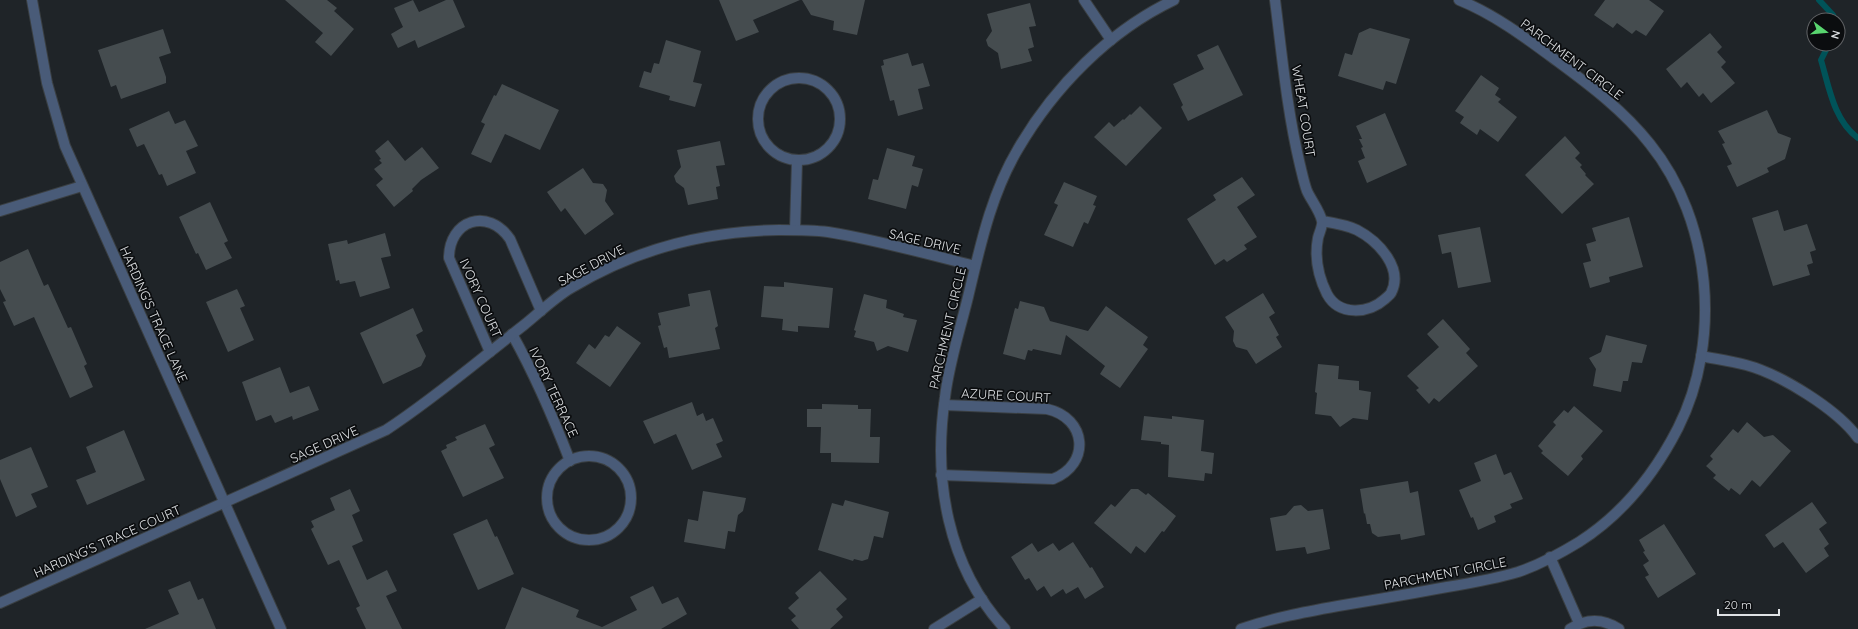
<svg xmlns="http://www.w3.org/2000/svg" width="1858" height="629" font-family="Quicksand,sans-serif">
<rect width="100%" height="100%" fill="#1f2428"/>
<g fill="none" stroke-linecap="round" stroke-linejoin="round">
<g stroke="#005359" stroke-width="6">
<polyline points="1819,0 1833,15 1835,20"/>
<path d="M 1829,44 L 1821,60 C 1829,87 1834,121 1858,138"/>
</g>
</g>
<g fill="#454c4f">
<polygon points="285,0 327,0 337,8 334,11 354,29 331,56 315,42 323,33"/>
<polygon points="413,0 419,12 446,0 453,0 465,27 418,48 415,40 398,48 391,34 403,27 394,8"/>
<polygon points="719,0 800,0 753,20 759,32 736,41"/>
<polygon points="802,0 865,0 857,35 833,30 834,21 811,15"/>
<polygon points="1605,0 1649,0 1664,11 1646,36 1636,30 1632,34 1617,23 1613,28 1594,15"/>
<polygon points="1030,3 1036,26 1029,27 1034,47 1028,49 1032,61 1001,69 998,53 988,46 986,40 992,31 987,14"/>
<polygon points="1370,28 1410,39 1396,84 1386,81 1383,90 1338,76 1345,53 1352,55 1359,33"/>
<polygon points="163,29 171,53 159,57 166,77 166,83 121,99 116,85 111,87 98,50"/>
<polygon points="1710,33 1722,47 1717,52 1726,62 1721,67 1735,83 1711,103 1703,93 1699,97 1687,82 1681,88 1666,69"/>
<polygon points="666,40 701,51 693,82 702,84 695,107 669,100 670,96 639,87 644,71 651,73 654,63 659,64"/>
<polygon points="1218,45 1243,95 1188,121 1181,107 1183,105 1173,84 1204,69 1197,55"/>
<polygon points="908,53 912,66 923,63 930,86 918,89 923,109 898,116 894,100 890,101 881,66 884,65 883,60"/>
<polygon points="1481,75 1499,88 1495,95 1501,99 1498,102 1517,117 1498,142 1480,129 1477,135 1460,123 1464,117 1455,111"/>
<polygon points="502,84 559,110 540,150 505,134 491,163 471,154 485,124 481,122 494,95 496,96"/>
<polygon points="1140,106 1162,128 1126,166 1094,137 1109,122 1114,127 1123,119 1124,120 1130,114 1131,115"/>
<polygon points="1767,110 1778,133 1791,138 1785,159 1767,168 1769,172 1737,187 1727,166 1732,164 1722,144 1725,143 1718,131"/>
<polygon points="169,111 175,124 185,120 198,146 186,151 196,173 167,186 162,174 159,175 144,144 137,147 129,129"/>
<polygon points="1385,113 1407,165 1367,183 1358,161 1365,158 1361,148 1363,147 1359,139 1362,139 1356,126"/>
<polygon points="1565,136 1580,153 1575,158 1582,165 1580,167 1586,174 1585,175 1594,184 1562,214 1525,175"/>
<polygon points="388,140 405,161 422,147 439,168 421,180 412,189 413,191 394,207 376,185 383,179 374,169 382,163 379,160 381,159 375,151"/>
<polygon points="720,141 725,165 716,166 720,186 716,187 718,199 688,205 684,188 676,182 674,176 681,167 677,150"/>
<polygon points="887,148 915,156 912,166 923,169 918,187 912,185 906,209 868,199 873,179 878,180"/>
<polygon points="583,168 593,183 603,184 607,190 605,201 614,214 585,235 565,208 561,212 547,192"/>
<polygon points="1242,177 1255,195 1237,207 1257,237 1244,245 1247,249 1227,262 1224,259 1215,265 1187,219 1216,200 1213,195"/>
<polygon points="1064,182 1097,196 1093,205 1096,206 1088,224 1084,222 1073,247 1044,235 1058,205 1054,203"/>
<polygon points="210,202 228,241 224,243 232,258 206,270 198,253 196,254 179,217"/>
<polygon points="1778,210 1784,231 1807,224 1816,250 1810,252 1813,263 1807,265 1810,275 1773,286 1752,218"/>
<polygon points="1629,217 1643,267 1609,277 1610,282 1590,288 1583,263 1591,261 1586,244 1596,241 1592,228"/>
<polygon points="1480,227 1491,282 1458,288 1451,252 1442,254 1438,235"/>
<polygon points="385,233 391,256 381,258 390,288 360,297 355,281 340,284 339,280 336,281 328,244 347,240 348,244"/>
<polygon points="28,249 44,286 48,284 68,328 71,327 87,364 84,366 93,387 70,398 34,317 14,326 3,302 6,301 0,289 0,262"/>
<polygon points="784,282 833,288 829,328 798,326 798,332 782,330 783,319 761,317 764,286 784,287"/>
<polygon points="237,289 245,306 240,308 254,340 228,352 206,302"/>
<polygon points="710,290 718,326 715,328 720,349 669,358 667,347 664,348 658,326 661,325 658,313 690,306 688,294"/>
<polygon points="1263,293 1275,313 1269,317 1279,335 1276,337 1282,347 1256,364 1247,350 1236,347 1233,341 1234,331 1225,317"/>
<polygon points="864,294 887,300 886,308 904,314 903,317 917,320 908,352 888,346 877,351 874,342 854,337 856,331 854,330"/>
<polygon points="1020,301 1044,307 1050,321 1088,331 1106,306 1148,337 1143,345 1148,349 1120,388 1100,374 1105,366 1066,335 1061,355 1033,349 1032,351 1028,350 1025,360 1003,354 1015,308 1018,309"/>
<polygon points="413,308 423,331 416,335 426,356 421,366 383,384 360,333"/>
<polygon points="1443,319 1470,349 1466,353 1478,366 1439,402 1434,398 1429,404 1416,390 1419,388 1407,376 1439,347 1427,334"/>
<polygon points="617,326 641,343 610,387 576,363 589,344 595,349 605,335 609,337"/>
<polygon points="1606,335 1647,345 1642,363 1632,362 1628,381 1623,381 1621,392 1593,386 1596,369 1589,358 1601,352"/>
<polygon points="1318,364 1339,366 1338,379 1359,381 1359,390 1371,392 1368,420 1353,418 1340,427 1331,416 1315,414 1317,393 1315,392"/>
<polygon points="280,367 290,393 309,386 319,410 293,420 292,416 275,423 271,415 256,421 242,382"/>
<polygon points="692,402 697,416 703,413 706,421 713,418 723,441 716,444 722,457 692,470 676,434 654,444 643,421"/>
<polygon points="822,404 858,405 858,409 871,409 870,437 880,437 879,463 831,462 831,453 820,453 821,427 807,427 807,409 822,409"/>
<polygon points="1574,406 1603,431 1581,456 1583,459 1568,476 1541,453 1543,451 1538,446 1556,425 1553,422 1564,410 1568,413"/>
<polygon points="1144,416 1172,419 1172,416 1204,420 1201,451 1214,453 1212,474 1205,473 1204,481 1168,477 1169,445 1161,444 1161,442 1141,440"/>
<polygon points="1747,422 1764,437 1773,435 1791,451 1760,487 1752,480 1740,495 1731,488 1729,491 1713,478 1716,475 1706,466 1713,459 1710,456 1733,429 1738,433"/>
<polygon points="485,424 495,445 489,448 504,478 463,497 441,451 447,448 446,445 457,440 455,437"/>
<polygon points="124,430 145,480 87,505 76,480 96,472 86,447"/>
<polygon points="31,447 48,487 31,494 37,507 16,517 0,479 0,460"/>
<polygon points="1496,454 1504,475 1511,472 1523,499 1510,504 1512,508 1494,516 1496,522 1478,530 1473,517 1471,518 1459,490 1481,481 1474,463"/>
<polygon points="1408,481 1410,493 1418,491 1425,535 1401,540 1400,534 1378,537 1372,533 1370,524 1367,524 1365,513 1364,514 1360,489"/>
<polygon points="350,489 360,511 352,515 363,541 352,546 367,580 387,570 397,591 386,596 402,629 366,629 356,608 360,606 339,560 328,565 311,529 314,527 311,521 335,510 330,498"/>
<polygon points="1131,489 1138,489 1146,495 1148,493 1176,516 1164,532 1162,531 1145,553 1136,546 1131,554 1094,523 1111,504 1115,507"/>
<polygon points="703,491 746,498 743,511 738,515 735,532 728,531 725,549 684,542 688,519 698,521"/>
<polygon points="845,500 889,512 883,538 874,536 868,559 862,561 854,559 853,561 818,550 832,503 843,506"/>
<polygon points="1812,502 1827,523 1819,529 1829,544 1824,548 1829,556 1806,573 1783,542 1774,548 1765,535"/>
<polygon points="1301,505 1308,511 1323,509 1330,549 1307,554 1305,547 1276,551 1270,518 1286,515 1294,506"/>
<polygon points="487,519 495,537 497,536 514,574 478,590 453,534"/>
<polygon points="1664,524 1696,574 1658,598 1645,577 1649,575 1643,565 1649,561 1643,552 1645,551 1639,540"/>
<polygon points="1073,542 1090,568 1092,567 1104,587 1085,599 1078,587 1066,594 1063,589 1051,597 1044,586 1037,591 1029,578 1025,580 1011,557 1032,543 1038,552 1053,543 1059,551"/>
<polygon points="820,571 847,599 836,609 843,617 830,629 799,629 791,620 796,616 788,608 799,598 795,593"/>
<polygon points="190,581 198,600 203,598 216,629 145,629 179,614 168,590"/>
<polygon points="653,586 662,604 678,597 687,614 661,629 505,629 522,587 579,610 576,617 602,627 637,610 630,597"/>
</g>
<g fill="none" stroke-linecap="round" stroke-linejoin="round">
<defs>
<g id="minor">
<polyline points="32,0 47,83 65,146 281,629"/>
<polyline points="1084,0 1111,40"/>
<path d="M 1275,0 C 1282,55 1287,111 1300,165 C 1302,173 1304,183 1307,191 C 1311,200 1320,211 1322,221 C 1323,226 1319,233 1318,238 C 1314,259 1318,276 1327,294 C 1339,316 1368,314 1385,299 C 1387,297 1390,295 1391,293 C 1404,268 1378,241 1357,230 C 1347,225 1334,223 1322,221"/>
<circle cx="799" cy="119" r="41"/>
<polyline points="0,211 82,186"/>
<polyline points="795,230 797,161"/>
<path d="M 512,334 C 535,375 553,417 570,461"/>
<path d="M 490,352 L 449,258 C 449,220 488,207 510,239 L 541,311"/>
<path d="M 1701,356 C 1716,359 1731,361 1746,365 C 1780,374 1837,409 1858,438"/>
<circle cx="589" cy="498" r="42"/>
<path d="M 941,475 L 1053,479 C 1091,464 1087,418 1047,409 L 944,405"/>
<polyline points="1550,557 1579,623"/>
<path d="M 0,603 L 386,430 C 435,398 479,360 524,325 C 539,313 554,298 571,288 C 634,250 706,231 779,230 C 795,230 813,230 828,232 C 878,240 927,254 975,266"/>
<polyline points="934,629 982,599"/>
<path d="M 1005,629 C 947,566 933,479 945,397 C 949,363 960,330 968,297 C 980,247 991,194 1018,149 C 1054,87 1109,31 1174,0"/>
<path d="M 1241,629 C 1272,618 1305,612 1338,606 C 1374,600 1410,594 1447,587 C 1471,583 1495,579 1518,572 C 1539,565 1561,553 1579,542 C 1623,514 1655,473 1678,428 C 1722,341 1712,221 1650,144 C 1624,111 1591,86 1557,61 C 1526,38 1494,14 1459,0"/>
<path d="M 1570,629 C 1587,618 1602,618 1619,629"/>
</g>
</defs>
<use href="#minor" stroke="#3a3f42" stroke-width="12"/>
<use href="#minor" stroke="#495b78" stroke-width="10"/>
</g>
<g text-anchor="middle" dominant-baseline="central" stroke-width="3.5" stroke-linejoin="round" paint-order="stroke">
<g font-size="13" fill="#dfe2e5" stroke="#0b0d0f">
<text transform="translate(1572 59) rotate(37)">PARCHMENT CIRCLE</text>
<text transform="translate(1304 111) rotate(81)">WHEAT COURT</text>
<text transform="translate(925 241) rotate(13)">SAGE DRIVE</text>
<text transform="translate(591 265) rotate(-28)">SAGE DRIVE</text>
<text transform="translate(481 298) rotate(66)">IVORY COURT</text>
<text transform="translate(154 314) rotate(66)">HARDING'S TRACE LANE</text>
<text transform="translate(947 328) rotate(-77)">PARCHMENT CIRCLE</text>
<text transform="translate(554 392) rotate(65)">IVORY TERRACE</text>
<text transform="translate(1006 395) rotate(3)">AZURE COURT</text>
<text transform="translate(324 444) rotate(-24)">SAGE DRIVE</text>
<text transform="translate(107 541) rotate(-24)">HARDING'S TRACE COURT</text>
<text transform="translate(1445 573) rotate(-11)">PARCHMENT CIRCLE</text>
</g>
</g>
<g transform="translate(1826 32) rotate(106)"><circle r="19" fill="#0b0d0f" stroke="#606265"/>
<path d="M0-3L7 15L0 10L-7 15Z" fill="#59d56f"/>
<text y="-6" font-size="11" font-weight="bold" text-anchor="middle" fill="#dfe2e5">N</text>
</g>
<path d="M1718 609v6h61v-6" fill="none" stroke="#dfe2e5" stroke-width="2"/>
<text x="1724" y="609" font-size="12" fill="#dfe2e5" stroke="#0b0d0f" stroke-width="3" paint-order="stroke">20 m</text>
</svg>
